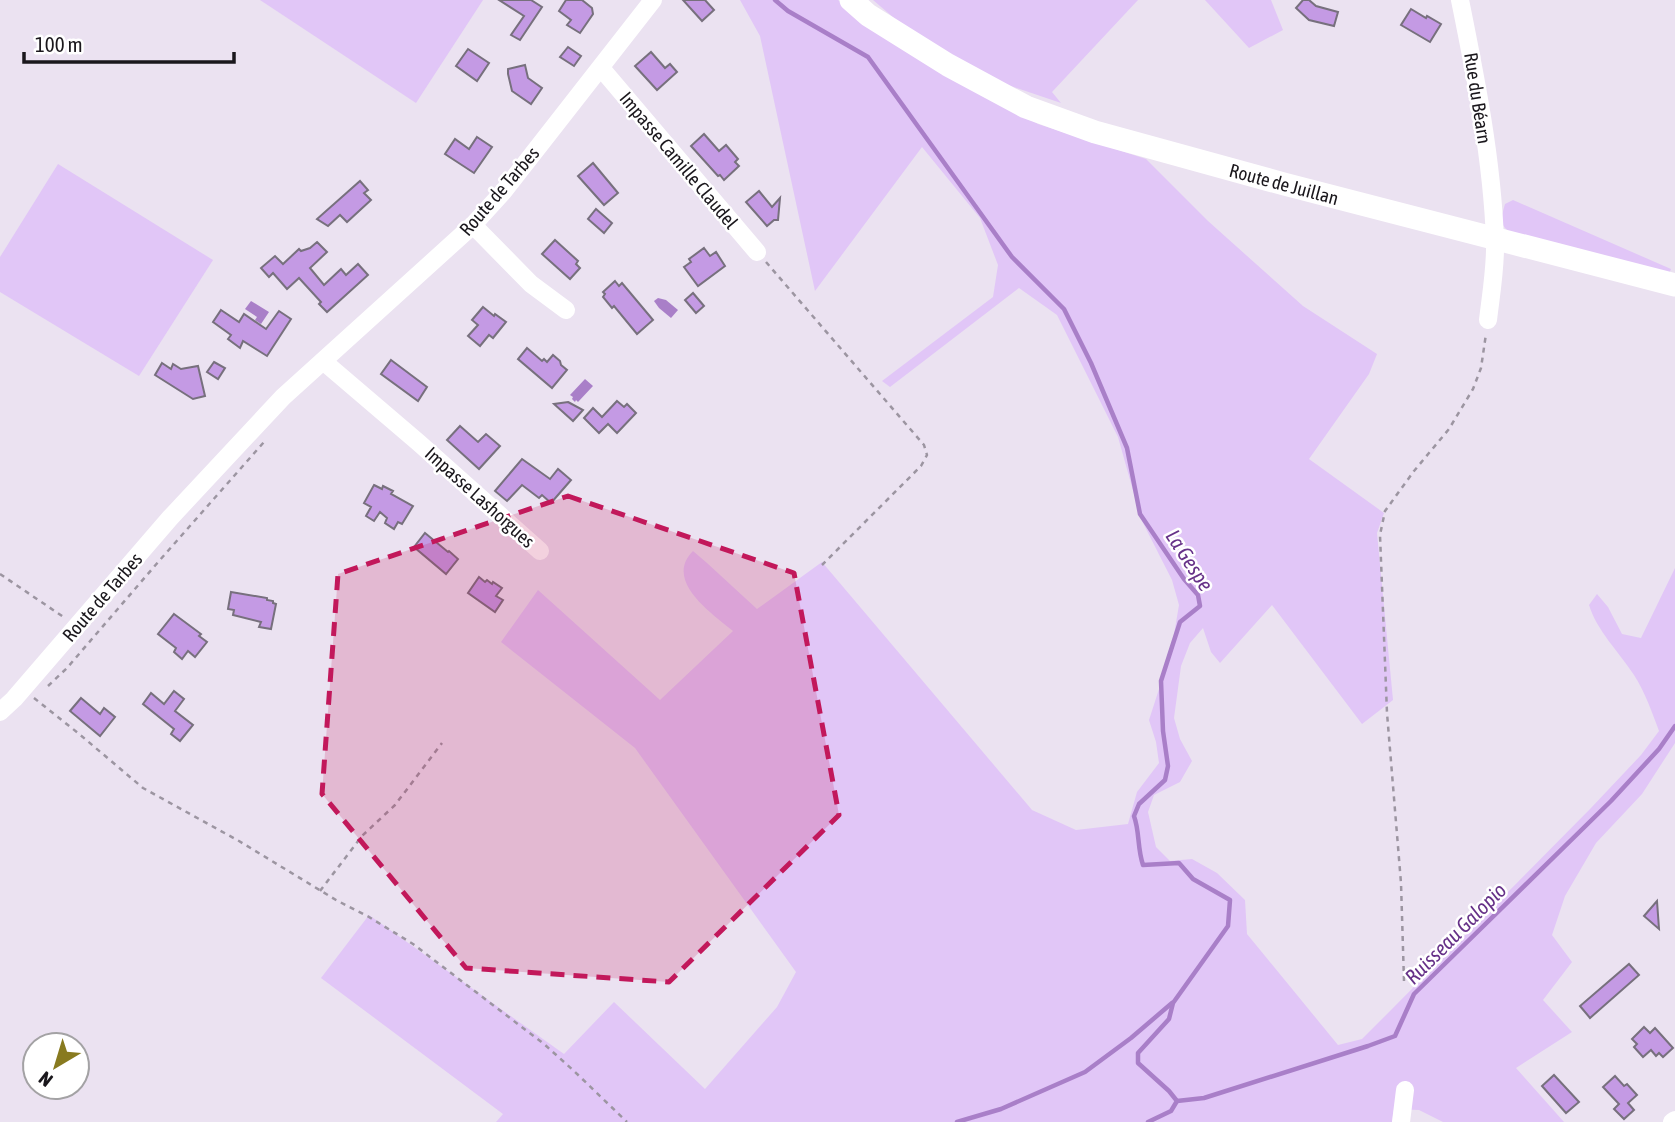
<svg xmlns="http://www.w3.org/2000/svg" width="1675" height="1122" font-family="'Asap Condensed',sans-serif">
<rect width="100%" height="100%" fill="#ebe2f1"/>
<g fill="#e1c6f7">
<polygon points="260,0 483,0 416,103"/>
<path d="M 740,0 L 838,0 L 922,61 L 1038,124 L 1146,159 L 1208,221 L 1303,306 L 1377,354 L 1369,374 L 1309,459 L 1384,513 L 1377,533 L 1393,700 L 1362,724 L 1272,605 L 1220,663 L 1211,652 L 1203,628 L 1190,643 L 1181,666 L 1174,718 L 1180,739 L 1192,761 L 1180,782 L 1154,795 L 1148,812 L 1156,847 L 1170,861 L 1192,859 L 1217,873 L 1245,900 L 1247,934 L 1338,1045 L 1362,1039 L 1392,1009 L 1591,808 L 1641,755 L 1659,731 C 1652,712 1645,692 1634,675 C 1619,652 1597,631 1589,605 L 1597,594 L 1608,607 L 1622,634 L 1641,638 L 1675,568 L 1675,743 L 1642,794 L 1596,843 L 1565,896 L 1552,935 L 1572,962 L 1543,1000 L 1572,1032 L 1516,1068 L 1564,1122 L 1443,1122 L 1419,1110 L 1394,1109 L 1392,1122 L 496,1122 L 503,1114 L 321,978 L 369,915 L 564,1054 L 614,1002 L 705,1089 L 777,1007 L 796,972 L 635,748 L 501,642 L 538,590 L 660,700 L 733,631 C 713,614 663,581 693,551 L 707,563 L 757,609 L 822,562 L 1032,810 L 1076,830 L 1128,824 L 1137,792 L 1159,763 L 1156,742 L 1149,720 L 1171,652 L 1179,605 L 1172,580 L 1141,519 L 1118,437 L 1057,315 L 1019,288 L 890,387 L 882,381 L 993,297 L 998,265 L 980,218 L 922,147 L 815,291 L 760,36 Z"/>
<polygon points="873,0 1138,0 1052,92 1061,103 1008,85 948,55 894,18"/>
<polygon points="1205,0 1271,0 1283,30 1249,48"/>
<polygon points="58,164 213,260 139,376 0,292 0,257"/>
<path d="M 1513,200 L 1671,269 L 1669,274 L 1512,234 C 1498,224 1501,219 1505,204 Z"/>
</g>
<g fill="#a97fc8">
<polygon points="658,298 666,300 678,310 671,318 659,308 654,301"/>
<polygon points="251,301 269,312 261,324 255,320 257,317 245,309"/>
<polygon points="585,379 593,386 578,402 576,400 575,402 572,399 573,397 570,395"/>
</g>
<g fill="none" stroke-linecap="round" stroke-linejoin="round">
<g stroke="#a97fc8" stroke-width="4.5">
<path d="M 775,0 L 788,11 L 868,57 L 1012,257 L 1064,309 L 1091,363 L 1127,448 L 1140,514 L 1184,579 L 1198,595 L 1200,606 L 1180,622 L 1161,681 L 1163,731 L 1168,766 L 1165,780 L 1139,804 L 1134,816 C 1140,833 1137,847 1143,865 L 1179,863 L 1193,879 L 1230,900 L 1228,926 L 1173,1003 L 1169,1019 L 1138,1053 L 1138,1063 L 1169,1091 L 1177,1101 L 1171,1111 L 1148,1122"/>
<polyline points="1177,1101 1204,1098 1368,1046 1395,1036 1414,994 1611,801 1659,749 1675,726"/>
<polyline points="957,1122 1001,1109 1085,1072 1131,1038 1172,1003"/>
</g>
</g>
<g fill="#c49ae4" stroke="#77707d" stroke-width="2">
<polygon points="499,0 531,0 542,7 520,40 511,35 524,16"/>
<polygon points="566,0 582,0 592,8 593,14 580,33 567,25 571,20 559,11"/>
<polygon points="683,0 705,0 714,10 702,21"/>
<polygon points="1303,0 1309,0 1316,6 1338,12 1334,26 1309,20 1296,8"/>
<polygon points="1411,9 1426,18 1427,16 1441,24 1430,42 1401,25"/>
<polygon points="568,47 581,56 574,66 560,57"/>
<polygon points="468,49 489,63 477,81 456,66"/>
<polygon points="651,52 665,68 670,64 677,72 657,90 635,66"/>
<polygon points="525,65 528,78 542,88 531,104 512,91 508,74 508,69"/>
<polygon points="704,134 719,151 726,145 738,159 735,162 739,166 724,180 720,175 718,176 691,146"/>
<polygon points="477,137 492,147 474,173 445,154 455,139 469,149"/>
<polygon points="593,163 618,193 604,205 578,176"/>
<polygon points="360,181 368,190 364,193 371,200 347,222 340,215 328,226 317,219"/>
<polygon points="759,191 772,207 780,198 778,220 774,220 767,226 746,202"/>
<polygon points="596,209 612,223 604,233 588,219"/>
<polygon points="555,240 578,261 576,264 580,268 570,279 542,254"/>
<polygon points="317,242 327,252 310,268 324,285 341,269 346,275 358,264 368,275 327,312 319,304 321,302 299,278 287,289 273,273 269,277 261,268 275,256 283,264 299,249 301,251 310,248"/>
<polygon points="704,248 710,256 716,252 725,266 698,286 684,267 691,262 689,259"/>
<polygon points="615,281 619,286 622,283 653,320 637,334 614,306 612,308 603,297 605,294 603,292"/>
<polygon points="693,293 704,306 696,313 685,300"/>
<polygon points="483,307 494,316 495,314 506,322 493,338 489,335 480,346 468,336 478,325 472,320"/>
<polygon points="221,310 239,322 244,314 266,329 279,311 291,319 267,356 243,341 240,348 228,339 231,335 213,322"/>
<polygon points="527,348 542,361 544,359 547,362 553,355 560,361 561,365 567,370 552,388 518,359"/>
<polygon points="391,360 427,387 418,401 381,374"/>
<polygon points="214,362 225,368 218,379 207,372"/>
<polygon points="162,363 171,369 173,364 181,369 198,366 205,396 193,399 155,375"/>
<polygon points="617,401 624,407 627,404 636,413 617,433 608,424 599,433 584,418 593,408 602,417"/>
<polygon points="568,402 583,410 573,421 554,404"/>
<polygon points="460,426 478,442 486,434 500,446 479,469 447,440"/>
<polygon points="522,459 550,479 558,469 571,480 551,503 542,495 539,498 522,485 507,501 495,491"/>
<polygon points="374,485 382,489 383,486 393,491 391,494 413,506 402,524 398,522 394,529 385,523 387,518 380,512 374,521 366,516 371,507 364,503"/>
<polygon points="425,533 448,552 449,551 458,559 446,574 414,547"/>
<polygon points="479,577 485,582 487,580 492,584 493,582 502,588 496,596 503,600 495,612 468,593"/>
<polygon points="231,592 267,598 267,600 273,601 273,603 276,604 271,629 259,627 261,622 233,615 234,610 228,609"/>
<polygon points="174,614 201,634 199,636 207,642 195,657 188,651 182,659 174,652 176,648 158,634"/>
<polygon points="174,691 184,699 175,711 193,725 180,741 171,734 174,729 143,704 151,693 164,704"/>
<polygon points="81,698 100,714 104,708 115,717 100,736 70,711"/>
<polygon points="1657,901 1659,929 1644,916"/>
<polygon points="1629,964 1639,975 1590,1018 1580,1006"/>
<polygon points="1644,1027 1650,1033 1655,1028 1673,1048 1663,1057 1659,1053 1656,1056 1651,1050 1643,1057 1634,1047 1637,1044 1632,1039"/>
<polygon points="1554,1075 1579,1102 1566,1113 1542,1086"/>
<polygon points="1615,1076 1624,1086 1627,1084 1637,1095 1628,1103 1634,1110 1624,1119 1614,1109 1619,1104 1603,1087"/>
</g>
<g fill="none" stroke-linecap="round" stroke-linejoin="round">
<g stroke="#9c95a1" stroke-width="2.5" stroke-dasharray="5 5" stroke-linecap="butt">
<polyline points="766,262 924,445 927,455 921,466 822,565"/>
<polyline points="0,574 65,618"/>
<polyline points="48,686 67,668 159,561 264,442"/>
<polyline points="34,698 78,733 143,788 239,841 336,900 369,917 413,944 544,1044 574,1071 627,1122"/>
<polyline points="320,891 362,836 395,805 442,743"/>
<polyline points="1404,981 1401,883 1387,713 1380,535 1385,511 1414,471 1449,429 1473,389 1481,368 1486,334"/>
</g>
<g stroke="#fff" stroke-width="18">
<path d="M 1460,0 C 1476,79 1492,159 1495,240 C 1496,266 1491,294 1488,320"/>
<polyline points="601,68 757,252"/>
<polyline points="473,225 531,284 566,310"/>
<polyline points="323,361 419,443 540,551"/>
<polyline points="0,712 14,699 170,518 283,397 473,225 503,192 653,0"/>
<polyline points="1401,1122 1405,1090"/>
<polyline points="1672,1122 1675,1120"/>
</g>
<polyline stroke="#fff" stroke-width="23" points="851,0 868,15 948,65 1026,107 1095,132 1284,184 1675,285"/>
</g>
<path fill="#c2185b" fill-opacity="0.2" stroke="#c2185b" stroke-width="5" stroke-dasharray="14 9" stroke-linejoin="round" d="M 568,496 L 794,573 L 839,815 L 669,982 L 466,968 L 322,794 L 338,574 Z"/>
<g text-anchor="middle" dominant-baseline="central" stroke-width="5" stroke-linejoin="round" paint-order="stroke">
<g font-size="19" fill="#1a171c" stroke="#fff">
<text transform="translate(1478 98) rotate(81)">Rue du Béarn</text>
<text transform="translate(679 160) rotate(50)">Impasse Camille Claudel</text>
<text transform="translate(1284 184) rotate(15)">Route de Juillan</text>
<text transform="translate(499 191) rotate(-49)">Route de Tarbes</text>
<text transform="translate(480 497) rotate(42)">Impasse Lashorgues</text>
<text transform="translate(102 597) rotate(-49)">Route de Tarbes</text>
</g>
<g font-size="21" font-style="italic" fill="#663188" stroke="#fff">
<text transform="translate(1190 560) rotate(57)">La Gespe</text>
<text transform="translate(1455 933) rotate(-45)">Ruisseau Galopio</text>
</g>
</g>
<g transform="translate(56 1066) rotate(218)"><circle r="33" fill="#ffffff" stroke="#a3a2a4" stroke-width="2"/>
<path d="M0-5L12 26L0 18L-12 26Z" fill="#887a1f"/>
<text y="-10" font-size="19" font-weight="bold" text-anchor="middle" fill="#1a171c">N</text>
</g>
<path d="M24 52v10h210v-10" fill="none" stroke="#1a171c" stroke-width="3.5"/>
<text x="35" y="52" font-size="21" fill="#1a171c" stroke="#ffffff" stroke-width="5" paint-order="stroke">100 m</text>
</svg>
